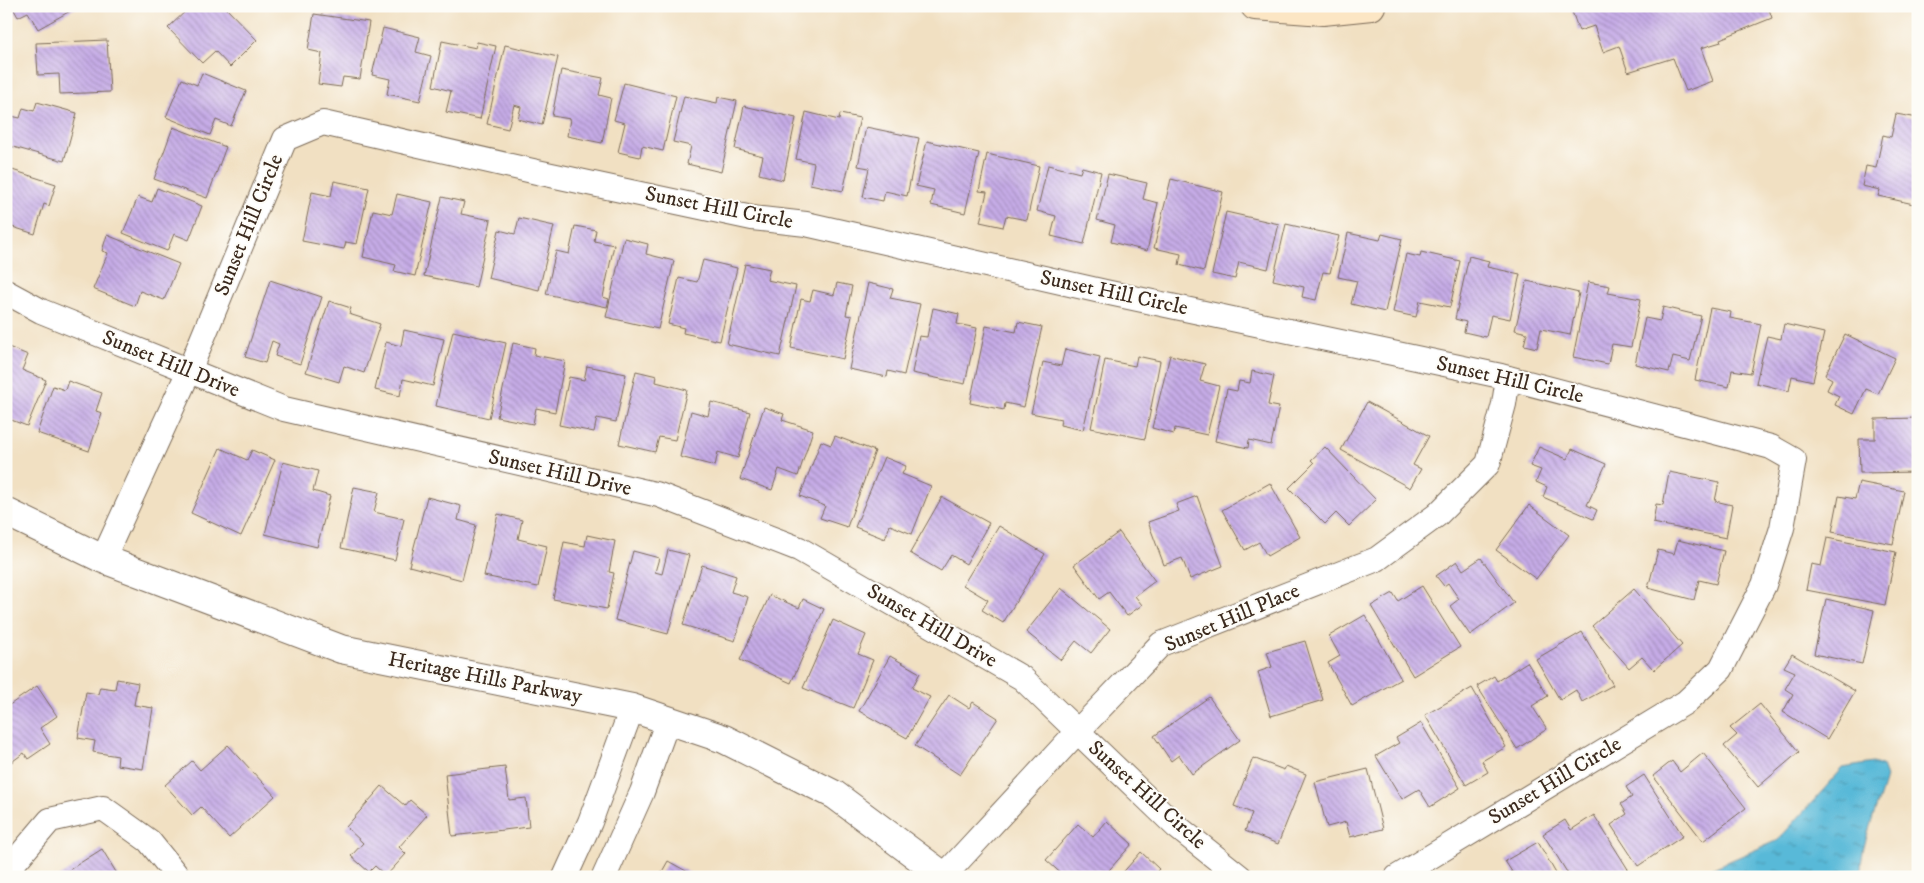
<svg xmlns="http://www.w3.org/2000/svg" width="1924" height="883" font-family="'IM FELL DW Pica',serif">
<defs>
<pattern id="water-ripples" width="26" height="14" patternUnits="userSpaceOnUse" patternTransform="scale(1.25)"><rect width="26" height="14" fill="#59b9d8"/><path d="M2 4q2-2 4 0t4 0M15 11q2-2 4 0t4 0" fill="none" stroke="#4b97af"/></pattern>
<pattern id="building-back-hatch" width="6" height="6" patternUnits="userSpaceOnUse" patternTransform="scale(1.25)"><rect width="6" height="6" fill="#c6ace7"/><path d="M-1 5l2 2M0 0l6 6M5-1l2 2" fill="none" stroke="#a28cbb"/></pattern>
</defs>
<rect width="100%" height="100%" fill="#fdfcf7"/>
<filter id="ink" filterUnits="userSpaceOnUse"><feTurbulence type="fractalNoise" baseFrequency=".02" numOctaves="2"/><feDisplacementMap in="SourceGraphic" scale="10" xChannelSelector="R" yChannelSelector="G"/><feConvolveMatrix kernelMatrix="1 2 1 2 8 2 1 2 1" color-interpolation-filters="sRGB"/></filter>
<filter id="wash" filterUnits="userSpaceOnUse"><feTurbulence type="fractalNoise" baseFrequency=".0096" numOctaves="4" result="noise"/><feDisplacementMap in="SourceGraphic" scale="20" xChannelSelector="R" yChannelSelector="G"/><feGaussianBlur stdDeviation="1.12" result="paint"/><feColorMatrix in="noise" values="0 0 0 0 0 0 0 0 0 0 0 0 0 0 0 0 0 1.4 0 .05"/><feComposite in="paint" operator="in"/></filter>
<g filter="url(#wash)">
<rect width="100%" height="100%" fill="#f1e0c2"/>
<path fill="url(#water-ripples)" stroke="#4a727b" d="M 1873,763 L 1882,766 L 1886,777 C 1880,802 1856,854 1862,877 L 1679,877 L 1711,869 L 1778,840 L 1843,768 Z"/>
<g id="blocks">
<g fill="url(#building-back-hatch)">
<polygon points="12,6 79,6 38,29 28,12 18,17"/>
<polygon points="191,6 224,6 257,40 230,67 215,51 202,63 168,28"/>
<polygon points="1570,6 1768,6 1772,18 1720,39 1721,42 1701,48 1713,81 1686,91 1673,58 1628,72 1619,46 1603,52 1594,26 1579,31"/>
<polygon points="314,14 369,22 360,79 343,77 341,87 318,84 322,53 308,50"/>
<polygon points="383,28 420,37 416,52 431,56 420,101 387,94 390,79 372,75"/>
<polygon points="107,40 110,92 60,94 59,74 38,75 36,43"/>
<polygon points="442,41 476,48 477,42 496,46 480,119 446,112 451,91 433,86"/>
<polygon points="505,45 558,57 542,125 518,119 521,107 514,105 508,129 487,124"/>
<polygon points="561,70 603,78 599,95 611,98 602,143 567,136 570,119 552,116"/>
<polygon points="202,73 246,91 231,126 216,120 210,135 166,117 182,79 197,85"/>
<polygon points="624,83 676,96 663,151 642,146 640,157 618,152 625,123 614,120"/>
<polygon points="684,96 717,103 718,97 737,101 721,172 687,164 691,146 673,142"/>
<polygon points="37,102 77,113 64,161 6,145 7,115 20,118 23,108 34,111"/>
<polygon points="744,106 796,118 783,180 759,174 763,156 735,149"/>
<polygon points="806,112 839,120 840,114 860,118 843,191 810,184 814,163 796,159"/>
<polygon points="1896,114 1918,118 1918,205 1878,196 1880,190 1862,186 1866,166 1876,168 1883,135 1891,137"/>
<polygon points="173,127 226,147 207,198 154,179"/>
<polygon points="866,127 919,138 907,196 885,191 883,201 863,197 869,168 858,166"/>
<polygon points="927,141 979,153 965,213 931,205 934,190 916,186"/>
<polygon points="987,154 1039,166 1027,220 1006,216 1003,227 980,222 987,192 979,191"/>
<polygon points="1048,165 1080,173 1082,167 1101,172 1084,244 1051,236 1056,216 1037,211"/>
<polygon points="6,168 56,184 49,206 44,204 35,234 6,225"/>
<polygon points="1108,174 1147,183 1143,199 1158,203 1147,251 1111,242 1115,225 1097,220"/>
<polygon points="1171,179 1223,192 1204,271 1179,265 1181,254 1154,248"/>
<polygon points="334,181 369,188 357,244 346,242 344,249 302,241 312,192 331,196"/>
<polygon points="157,188 202,206 189,240 174,234 167,251 123,233 138,197 152,202"/>
<polygon points="397,194 432,202 415,276 394,271 396,265 363,257 373,210 392,214"/>
<polygon points="442,197 464,202 461,214 491,220 476,287 424,276"/>
<polygon points="1226,212 1279,224 1268,269 1239,262 1235,279 1212,274"/>
<polygon points="519,218 554,226 539,290 488,278 499,230 515,234"/>
<polygon points="1286,224 1339,236 1330,273 1323,272 1316,300 1302,297 1304,287 1273,280"/>
<polygon points="575,226 596,230 594,241 614,245 603,297 609,299 607,307 546,294 556,251 569,254"/>
<polygon points="1348,233 1380,240 1382,234 1402,239 1385,312 1351,304 1357,281 1338,277"/>
<polygon points="107,235 179,264 164,300 140,291 135,306 93,289 108,253 102,251"/>
<polygon points="624,238 648,244 646,254 674,261 658,329 606,317"/>
<polygon points="1421,252 1460,261 1450,307 1420,301 1416,317 1393,312 1406,254 1420,257"/>
<polygon points="1469,256 1489,261 1487,267 1520,274 1510,319 1491,315 1486,337 1464,332 1466,322 1455,319"/>
<polygon points="703,260 737,268 720,341 683,333 684,328 668,324 679,278 697,282"/>
<polygon points="745,264 770,269 767,280 796,286 780,356 727,344"/>
<polygon points="270,280 322,297 300,364 275,356 279,344 272,341 265,363 245,357"/>
<polygon points="1527,281 1579,293 1570,335 1541,329 1537,348 1524,345 1527,333 1515,330"/>
<polygon points="1588,282 1610,286 1608,293 1641,299 1631,347 1612,344 1608,364 1573,357"/>
<polygon points="837,283 852,286 846,315 852,316 843,359 791,348 801,299 810,301 813,290 834,295"/>
<polygon points="868,283 893,289 890,298 920,304 904,375 888,371 887,377 849,369"/>
<polygon points="329,301 351,308 349,314 380,324 364,373 344,366 339,382 306,372"/>
<polygon points="1663,307 1701,316 1690,361 1673,357 1669,372 1635,364 1645,318 1660,321"/>
<polygon points="933,308 959,314 957,324 977,328 965,384 912,373 919,336 927,337"/>
<polygon points="1710,308 1731,312 1730,318 1761,324 1751,373 1732,370 1729,387 1695,380"/>
<polygon points="1018,322 1042,327 1024,407 1005,403 1004,410 970,403 986,326 1016,332"/>
<polygon points="1784,324 1824,333 1813,381 1792,376 1789,391 1756,383 1767,336 1781,339"/>
<polygon points="404,330 444,339 433,386 403,379 400,396 375,390 386,342 401,346"/>
<polygon points="453,331 506,343 489,418 436,406"/>
<polygon points="1845,334 1895,358 1878,394 1866,389 1854,414 1835,405 1839,396 1827,390 1832,379 1825,375"/>
<polygon points="513,343 535,348 534,355 565,361 555,412 536,408 533,424 497,417"/>
<polygon points="6,346 28,355 22,370 46,380 27,426 6,418"/>
<polygon points="1065,349 1100,357 1083,430 1060,425 1061,419 1031,413 1043,362 1061,366"/>
<polygon points="1170,355 1205,364 1200,381 1219,386 1207,435 1175,428 1174,434 1152,428"/>
<polygon points="1137,356 1160,361 1145,439 1091,428 1105,360 1135,366"/>
<polygon points="587,366 626,374 616,422 597,418 594,432 559,425 569,377 584,380"/>
<polygon points="636,371 657,376 656,382 687,390 675,440 659,437 655,452 619,444"/>
<polygon points="1252,371 1274,376 1268,405 1279,407 1271,445 1249,440 1248,448 1215,441 1227,389 1237,391 1239,381 1250,383"/>
<polygon points="68,381 102,393 96,411 102,413 89,451 37,433 53,386 65,390"/>
<polygon points="711,402 750,412 738,458 718,452 715,466 680,457 691,411 708,416"/>
<polygon points="1367,402 1429,436 1413,465 1421,469 1410,488 1341,450"/>
<polygon points="764,407 784,414 782,420 813,430 798,476 779,469 772,490 740,479"/>
<polygon points="1918,418 1918,472 1860,473 1859,439 1875,439 1875,419"/>
<polygon points="835,436 875,451 847,527 820,518 825,506 800,496 821,441 831,445"/>
<polygon points="1325,447 1376,500 1349,526 1336,513 1325,524 1289,488 1314,463 1311,460"/>
<polygon points="1539,447 1567,459 1572,449 1606,464 1587,505 1597,510 1593,519 1543,497 1547,487 1536,482 1541,470 1530,466"/>
<polygon points="220,448 247,460 252,450 275,460 241,536 191,513"/>
<polygon points="884,457 906,466 902,474 931,486 912,534 890,525 885,539 855,527"/>
<polygon points="283,462 318,471 313,491 330,496 317,547 265,534"/>
<polygon points="1669,472 1719,482 1715,501 1732,505 1726,538 1653,523 1656,504 1663,505"/>
<polygon points="1859,482 1904,491 1893,544 1832,532 1839,496 1855,499"/>
<polygon points="1270,483 1300,537 1267,556 1259,542 1245,550 1222,510"/>
<polygon points="354,487 379,492 374,512 404,519 395,560 341,548"/>
<polygon points="1197,496 1223,566 1190,579 1182,558 1164,565 1148,522 1179,511 1176,504"/>
<polygon points="427,497 461,506 458,520 476,525 462,580 409,566"/>
<polygon points="942,497 989,523 966,564 951,555 941,571 910,553"/>
<polygon points="1529,505 1569,535 1536,579 1496,550"/>
<polygon points="498,514 522,520 518,539 547,546 538,587 484,576"/>
<polygon points="999,526 1045,554 1003,623 982,610 988,600 963,585"/>
<polygon points="1119,532 1155,581 1135,596 1142,605 1127,616 1109,592 1099,599 1074,565"/>
<polygon points="587,535 615,541 609,572 614,573 607,609 553,599 564,542 585,546"/>
<polygon points="1827,538 1896,552 1885,605 1806,590 1811,564 1821,566"/>
<polygon points="1678,540 1724,551 1716,584 1699,580 1694,600 1648,588 1658,550 1674,554"/>
<polygon points="668,550 689,555 668,634 615,620 633,551 659,558 655,572 662,574"/>
<polygon points="1481,558 1514,603 1470,635 1450,606 1459,599 1448,583 1444,586 1436,576 1457,561 1463,570"/>
<polygon points="702,565 736,576 731,592 748,597 735,641 683,625"/>
<polygon points="1422,586 1460,647 1413,676 1371,606 1393,593 1398,601"/>
<polygon points="1061,588 1110,629 1091,653 1076,641 1061,660 1026,632"/>
<polygon points="1634,589 1682,645 1654,670 1642,657 1629,668 1592,626"/>
<polygon points="770,595 799,608 803,599 824,609 791,683 740,660"/>
<polygon points="1826,599 1874,610 1862,664 1814,654"/>
<polygon points="1365,615 1401,679 1352,706 1328,663 1340,656 1329,636"/>
<polygon points="833,620 866,635 858,654 873,660 853,708 803,688"/>
<polygon points="1582,632 1613,685 1582,702 1576,690 1560,700 1536,659"/>
<polygon points="1305,641 1323,700 1271,716 1258,672 1272,667 1267,652"/>
<polygon points="1792,654 1855,691 1827,739 1783,712 1793,694 1785,689 1795,672 1784,667"/>
<polygon points="890,656 920,673 912,688 930,697 907,738 859,711"/>
<polygon points="1527,662 1548,696 1532,706 1547,729 1517,749 1477,686 1494,676 1497,681"/>
<polygon points="117,679 138,683 134,705 153,708 143,769 117,765 118,756 93,752 95,741 78,738 86,692 98,694 100,687 115,689"/>
<polygon points="37,686 57,716 40,728 50,744 28,759 24,753 6,766 6,703 8,706"/>
<polygon points="1472,688 1506,747 1482,761 1488,772 1466,785 1425,715"/>
<polygon points="949,695 969,708 973,702 998,718 960,775 915,746"/>
<polygon points="1209,697 1240,740 1192,774 1179,755 1171,761 1154,736"/>
<polygon points="1760,704 1799,752 1758,787 1724,746 1737,735 1730,728"/>
<polygon points="1421,723 1460,788 1430,807 1419,789 1402,799 1376,756 1399,743 1396,738"/>
<polygon points="228,745 275,796 229,838 201,807 192,815 165,785 192,761 200,770"/>
<polygon points="1703,753 1746,808 1703,841 1653,776 1672,761 1680,772"/>
<polygon points="1253,758 1284,770 1286,766 1306,774 1278,844 1245,831 1252,813 1234,806"/>
<polygon points="505,767 509,800 526,798 529,827 452,836 445,774"/>
<polygon points="1368,769 1383,829 1350,837 1346,822 1327,827 1315,782"/>
<polygon points="1644,775 1683,836 1638,866 1611,825 1627,814 1621,804 1632,797 1626,787"/>
<polygon points="382,786 405,806 410,800 427,815 399,847 406,854 386,876 375,866 369,872 351,856 363,843 346,827"/>
<polygon points="1594,815 1631,874 1627,877 1570,877 1543,834 1565,820 1571,830"/>
<polygon points="1107,821 1132,844 1103,877 1065,877 1046,860 1078,824 1093,837"/>
<polygon points="1538,842 1558,877 1512,877 1514,875 1505,861"/>
<polygon points="102,849 119,877 58,877"/>
<polygon points="1141,852 1159,869 1152,877 1119,877"/>
<polygon points="668,861 697,877 659,877"/>
</g>
</g>
</g>
<g filter="url(#ink)">
<use href="#blocks" fill-opacity="0" stroke="#7b6a57" stroke-width="1"/>
<g fill="none" stroke-linecap="round" stroke-linejoin="round">
<defs>
<g id="minor">
<polyline points="6,292 41,311 284,409 659,495 799,549 1022,678 1176,826 1240,877"/>
<polyline points="103,559 189,371 285,139 323,123 537,172 752,218 806,224 1105,292 1501,376 1745,440 1771,447 1794,460 1782,528 1764,585 1721,669 1686,702 1397,877"/>
<polyline points="6,872 50,820 103,808 149,841 178,877"/>
<polyline points="944,876 1077,732 1161,644 1377,559 1437,515 1488,464 1504,404 1508,378"/>
<polyline points="565,877 590,822 632,708"/>
<polyline points="604,877 642,792 668,720"/>
</g>
<polyline id="tertiary" points="6,512 103,559 341,649 632,708 724,739 835,795 945,877"/>
<polyline id="secondary" points="1255,6 1323,11 1371,6"/>
</defs>
<use href="#minor" stroke="#7b6a57" stroke-width="26"/>
<use href="#tertiary" stroke="#7b6a57" stroke-width="30"/>
<use href="#secondary" stroke="#7b6a57" stroke-width="30"/>
<use href="#minor" stroke="#fff" stroke-width="24"/>
<use href="#tertiary" stroke="#fff" stroke-width="28"/>
<use href="#secondary" stroke="#fce6c4" stroke-width="28"/>
</g>
</g>
<g text-anchor="middle" dominant-baseline="central" stroke-width="4" stroke-linejoin="round" paint-order="stroke">
<g font-size="21" fill="#3b2a1e" stroke="#fdfcf7">
<text transform="translate(719 208) rotate(11)">Sunset Hill Circle</text>
<text transform="translate(249 225) rotate(-68)">Sunset Hill Circle</text>
<text transform="translate(1114 293) rotate(12)">Sunset Hill Circle</text>
<text transform="translate(171 364) rotate(22)">Sunset Hill Drive</text>
<text transform="translate(1510 380) rotate(13)">Sunset Hill Circle</text>
<text transform="translate(560 473) rotate(13)">Sunset Hill Drive</text>
<text transform="translate(1232 618) rotate(-23)">Sunset Hill Place</text>
<text transform="translate(932 626) rotate(30)">Sunset Hill Drive</text>
<text transform="translate(485 678) rotate(11)">Heritage Hills Parkway</text>
<text transform="translate(1555 781) rotate(-31)">Sunset Hill Circle</text>
<text transform="translate(1147 795) rotate(42)">Sunset Hill Circle</text>
</g>
</g>
<rect width="1924" height="883" fill="none" stroke="#fdfcf7" stroke-width="25"/>
</svg>
